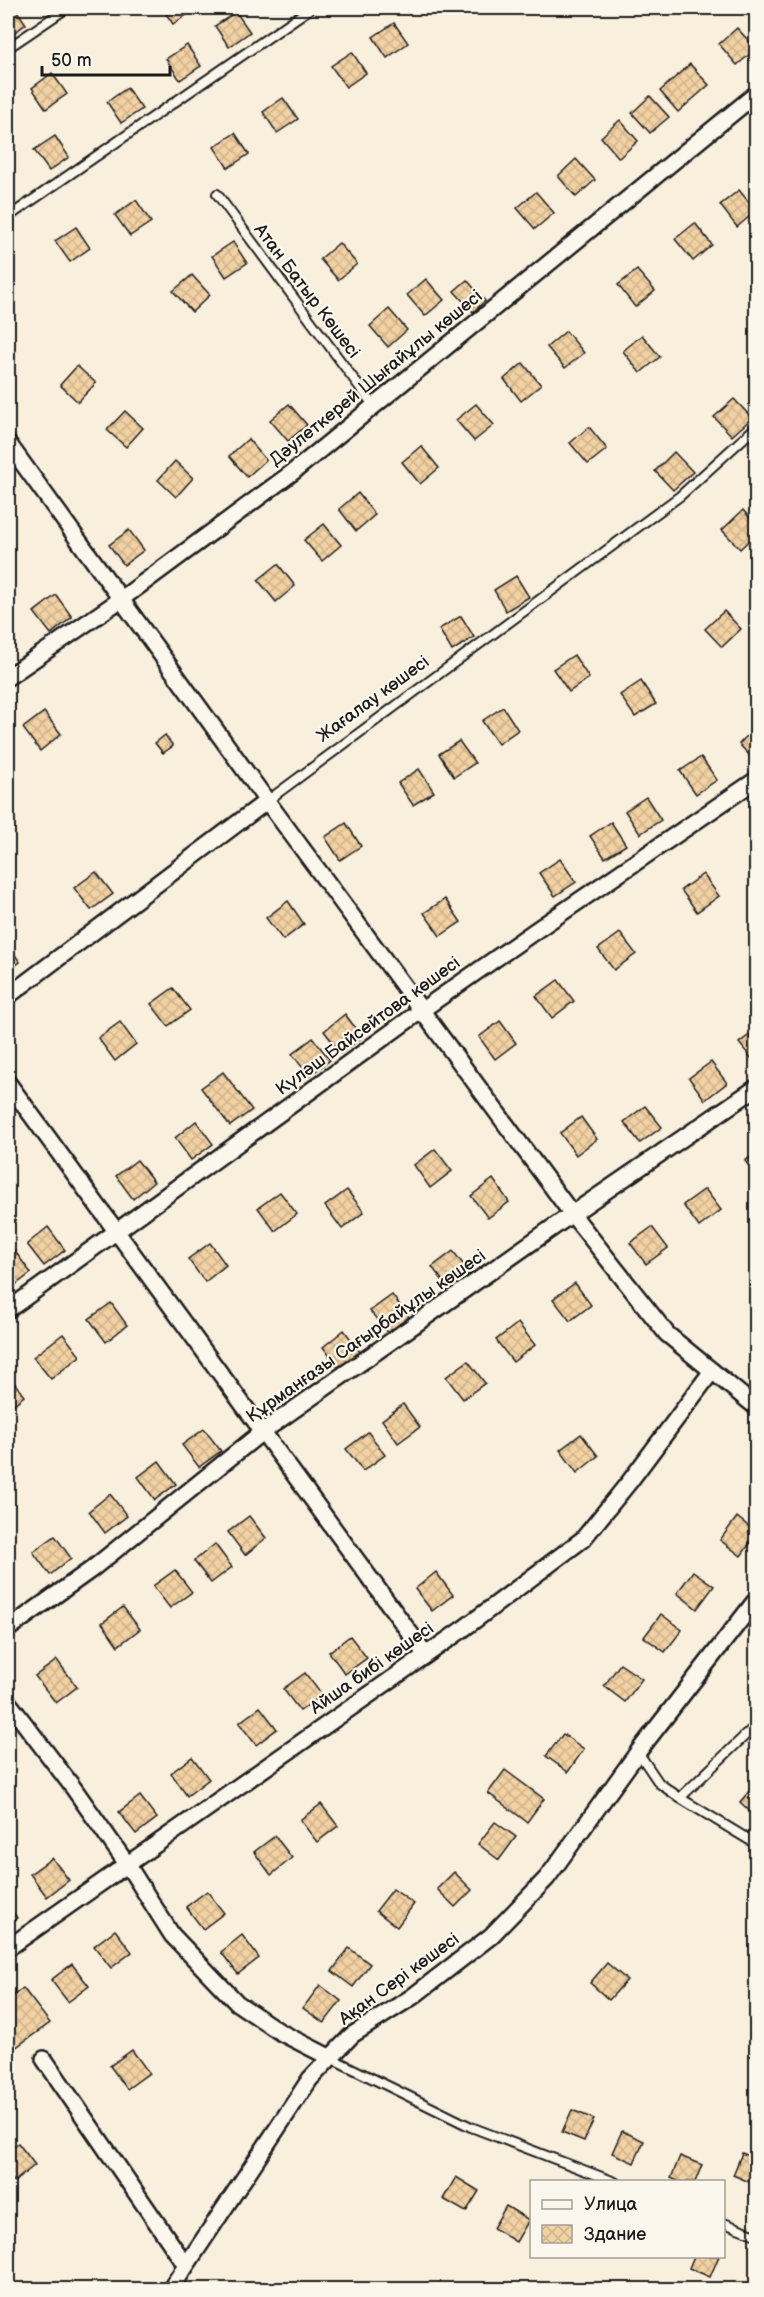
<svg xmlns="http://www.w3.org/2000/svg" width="764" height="2297" font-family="'Balsamiq Sans',sans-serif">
<defs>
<pattern id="building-cross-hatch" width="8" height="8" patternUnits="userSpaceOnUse" patternTransform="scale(1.5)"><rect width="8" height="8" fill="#f2d1a3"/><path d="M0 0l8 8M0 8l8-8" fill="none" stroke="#cfb38c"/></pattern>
</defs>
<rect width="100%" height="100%" fill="#f9efdd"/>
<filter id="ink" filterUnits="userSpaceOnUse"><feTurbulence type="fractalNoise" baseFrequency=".0167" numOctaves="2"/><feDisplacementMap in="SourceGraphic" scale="12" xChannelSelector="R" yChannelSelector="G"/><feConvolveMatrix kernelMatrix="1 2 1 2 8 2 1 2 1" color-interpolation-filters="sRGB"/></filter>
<g filter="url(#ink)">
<g fill="url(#building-cross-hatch)" stroke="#1c1c1c" stroke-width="1.5">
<polygon points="8,8 15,8 26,24 8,37"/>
<polygon points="162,8 193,8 194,10 173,24"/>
<polygon points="236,12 250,32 229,47 215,26"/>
<polygon points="394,23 408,43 387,58 373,37"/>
<polygon points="737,28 756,49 737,65 719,44"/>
<polygon points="187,45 201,66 180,80 166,59"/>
<polygon points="352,52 366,73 346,87 331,66"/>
<polygon points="690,64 709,85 678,112 660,91"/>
<polygon points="52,73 67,94 46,109 32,88"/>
<polygon points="127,88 142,109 121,123 107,102"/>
<polygon points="650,96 669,117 650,133 632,113"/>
<polygon points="283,98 298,119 277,133 263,112"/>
<polygon points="620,120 638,141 619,158 601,137"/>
<polygon points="235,133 249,154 228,168 214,147"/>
<polygon points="55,136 69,157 49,171 34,150"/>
<polygon points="576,159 595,180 576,197 558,176"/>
<polygon points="739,190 756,211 737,227 720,205"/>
<polygon points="536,192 554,213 535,229 517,208"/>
<polygon points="136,200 151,222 130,236 115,215"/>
<polygon points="695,223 712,245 693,261 675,239"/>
<polygon points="76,227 90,248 70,262 55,241"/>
<polygon points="233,242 247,263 226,277 212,256"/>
<polygon points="339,243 357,264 338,280 320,259"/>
<polygon points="637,270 655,291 635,307 618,285"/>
<polygon points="192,275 210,295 192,312 173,291"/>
<polygon points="426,279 444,300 425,316 407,295"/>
<polygon points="467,280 485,301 473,312 454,291"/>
<polygon points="389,309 407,330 388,347 370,326"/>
<polygon points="566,331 584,353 565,368 547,347"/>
<polygon points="642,335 660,357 640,373 623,351"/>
<polygon points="523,363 541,385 521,401 504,379"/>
<polygon points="77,366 96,383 78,402 60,385"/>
<polygon points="734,399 752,418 732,436 714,417"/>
<polygon points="289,404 307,425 288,441 270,420"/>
<polygon points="476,404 494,425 474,441 456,420"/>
<polygon points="125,411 143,428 126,447 107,430"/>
<polygon points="589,427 607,449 588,464 570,443"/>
<polygon points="248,439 266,460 247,477 229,456"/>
<polygon points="421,446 439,468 420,484 402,462"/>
<polygon points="674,452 693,472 673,490 655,471"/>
<polygon points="175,461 193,478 176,497 158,480"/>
<polygon points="358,493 375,515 356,531 339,509"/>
<polygon points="743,510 756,525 756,534 740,549 722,530"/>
<polygon points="324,524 341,545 322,561 304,540"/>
<polygon points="129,530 144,550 124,565 109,545"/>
<polygon points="278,564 295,586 276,602 258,580"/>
<polygon points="516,576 529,597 506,611 494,590"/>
<polygon points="56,595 72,617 51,634 34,612"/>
<polygon points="724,611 741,629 722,647 705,629"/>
<polygon points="461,616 474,637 452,651 439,629"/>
<polygon points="574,655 589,678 569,692 553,669"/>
<polygon points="641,681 656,704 635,717 620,695"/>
<polygon points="503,707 518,730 498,744 482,721"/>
<polygon points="44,712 61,734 40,751 23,728"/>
<polygon points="756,727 756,762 739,744"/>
<polygon points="165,735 173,746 163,753 155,743"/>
<polygon points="459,741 475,763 454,777 439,754"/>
<polygon points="701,757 717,780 696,794 680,771"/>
<polygon points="419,769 434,792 413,805 398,783"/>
<polygon points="646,797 661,820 640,834 625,811"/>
<polygon points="611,822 626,845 605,858 590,836"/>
<polygon points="346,823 361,846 340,860 325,837"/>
<polygon points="560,859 576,882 555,896 539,873"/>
<polygon points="96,872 113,894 91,910 74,888"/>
<polygon points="703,874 719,896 697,912 681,890"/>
<polygon points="445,899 461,922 440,936 424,913"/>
<polygon points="288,901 304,924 283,940 266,918"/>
<polygon points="620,933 636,954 614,970 598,949"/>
<polygon points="8,945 20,962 8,971"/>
<polygon points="558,980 574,1001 552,1018 536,996"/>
<polygon points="173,988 190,1010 168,1026 151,1004"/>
<polygon points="345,1014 362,1037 341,1053 324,1031"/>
<polygon points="500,1021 516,1043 495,1059 479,1037"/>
<polygon points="120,1022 136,1044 115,1061 98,1038"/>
<polygon points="756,1030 756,1064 739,1043"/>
<polygon points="313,1038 330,1060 309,1076 292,1054"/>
<polygon points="711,1062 727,1083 705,1100 689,1078"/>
<polygon points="223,1072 252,1110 230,1126 201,1088"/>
<polygon points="645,1106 662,1127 640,1143 624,1122"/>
<polygon points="581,1117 597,1139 576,1155 560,1133"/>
<polygon points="196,1121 213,1144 191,1160 175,1138"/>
<polygon points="435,1149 452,1171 430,1188 414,1165"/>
<polygon points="756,1153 756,1176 745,1161"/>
<polygon points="137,1160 154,1182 133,1199 116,1176"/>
<polygon points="493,1179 509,1202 488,1218 471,1196"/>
<polygon points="705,1189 721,1210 699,1227 683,1205"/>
<polygon points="347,1190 364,1212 342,1229 325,1206"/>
<polygon points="280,1192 297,1214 275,1231 258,1208"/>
<polygon points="48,1227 65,1250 44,1266 27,1244"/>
<polygon points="652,1227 668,1248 646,1264 630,1243"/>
<polygon points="210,1243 226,1265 205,1282 188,1259"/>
<polygon points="14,1250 31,1273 10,1289 8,1286 8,1255"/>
<polygon points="453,1251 470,1273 449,1289 432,1267"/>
<polygon points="575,1283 591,1305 570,1321 553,1299"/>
<polygon points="392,1295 409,1317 388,1333 370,1311"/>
<polygon points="111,1303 127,1325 106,1342 89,1319"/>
<polygon points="518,1323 535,1345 513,1362 496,1340"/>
<polygon points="344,1330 361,1353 340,1369 323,1347"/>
<polygon points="63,1334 80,1356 51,1379 33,1357"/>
<polygon points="468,1361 485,1383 463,1399 446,1377"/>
<polygon points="8,1374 24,1396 8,1409"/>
<polygon points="403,1404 420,1427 398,1443 382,1420"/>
<polygon points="204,1429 221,1451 199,1467 182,1445"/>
<polygon points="368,1432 385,1455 363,1471 346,1449"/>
<polygon points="581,1434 598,1456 577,1473 560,1450"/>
<polygon points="159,1461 176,1484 155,1500 138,1477"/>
<polygon points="110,1494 127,1516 105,1533 89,1511"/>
<polygon points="249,1516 266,1538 245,1555 228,1532"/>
<polygon points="737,1517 756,1532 756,1535 741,1556 720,1540"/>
<polygon points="55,1536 71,1558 50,1575 33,1552"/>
<polygon points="215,1544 232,1567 211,1583 194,1561"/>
<polygon points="175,1570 192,1592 170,1608 153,1586"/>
<polygon points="693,1571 714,1586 697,1609 677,1593"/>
<polygon points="436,1572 453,1595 432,1611 415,1589"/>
<polygon points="123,1607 140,1629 118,1646 102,1623"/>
<polygon points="661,1614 682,1630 665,1652 644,1637"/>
<polygon points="350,1636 367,1658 345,1674 329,1652"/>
<polygon points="57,1660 77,1687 56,1703 35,1676"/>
<polygon points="620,1664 642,1679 625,1702 604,1686"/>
<polygon points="305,1673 322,1695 300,1711 283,1689"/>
<polygon points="260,1707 277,1729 256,1745 239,1723"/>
<polygon points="563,1734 584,1749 568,1772 546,1756"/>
<polygon points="192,1757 209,1779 187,1796 171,1773"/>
<polygon points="505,1770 544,1799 527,1822 488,1793"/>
<polygon points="756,1783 756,1817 740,1802"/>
<polygon points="140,1796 157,1818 136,1834 119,1812"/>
<polygon points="321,1804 338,1826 317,1842 300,1820"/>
<polygon points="495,1822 516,1837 499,1860 478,1844"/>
<polygon points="275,1836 292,1858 271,1875 254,1852"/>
<polygon points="52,1858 69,1880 47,1897 30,1874"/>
<polygon points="454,1872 472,1890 455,1907 437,1889"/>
<polygon points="393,1889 414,1904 397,1927 376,1911"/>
<polygon points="207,1891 224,1913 203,1929 186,1907"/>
<polygon points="8,1905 17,1918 8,1926"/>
<polygon points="115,1930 132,1952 111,1968 94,1946"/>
<polygon points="242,1935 259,1958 238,1974 221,1952"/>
<polygon points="349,1948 370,1964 353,1987 332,1971"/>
<polygon points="607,1963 627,1980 609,2000 590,1983"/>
<polygon points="72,1964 89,1986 68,2002 51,1980"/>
<polygon points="320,1985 341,2001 324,2023 303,2008"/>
<polygon points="23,1988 50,2023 15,2048 8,2038 8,2000"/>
<polygon points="132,2050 149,2073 127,2089 110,2066"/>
<polygon points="572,2110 594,2119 584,2141 562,2132"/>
<polygon points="622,2131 644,2141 634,2163 612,2153"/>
<polygon points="18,2143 35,2165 14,2182 8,2173 8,2151"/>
<polygon points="742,2153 756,2159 756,2179 754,2184 733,2175"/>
<polygon points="680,2156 702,2165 695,2182 680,2182 671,2178"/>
<polygon points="456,2177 479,2191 466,2212 443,2199"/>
<polygon points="506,2206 529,2220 516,2242 493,2228"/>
<polygon points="694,2256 719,2256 710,2277 689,2268"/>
</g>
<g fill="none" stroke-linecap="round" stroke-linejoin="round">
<defs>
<g id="service">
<polyline points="8,48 67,8"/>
<polyline points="217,194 373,405"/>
<polyline points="8,217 311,8"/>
<polyline points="267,801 680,496 756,427"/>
<polyline points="638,1752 659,1783 680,1798 756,1844"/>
<polyline points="680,1798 756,1725"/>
<polyline points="331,2058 471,2127 615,2182"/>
<polyline points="724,2223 756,2235"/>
</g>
<g id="minor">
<polyline points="8,443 267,801 572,1214 667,1334 756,1407"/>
<polyline points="8,677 120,600 293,472 756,94"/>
<polyline points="8,996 267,801"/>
<polyline points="8,1083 426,1655"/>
<polyline points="8,1310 422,1010 535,931 756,780"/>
<polyline points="8,1629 92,1569 262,1432 572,1214 756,1088"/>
<polyline points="8,1702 72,1786 127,1864 172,1935 237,2003 280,2032 329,2057"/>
<polyline points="8,1948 463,1629 583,1539 630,1481 712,1371"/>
<polyline points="44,2059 185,2264"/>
<polyline points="170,2290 310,2079 352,2035 412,1997 491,1936 547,1878 638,1752 756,1600"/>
</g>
</defs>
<use href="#service" stroke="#1c1c1c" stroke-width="12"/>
<use href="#minor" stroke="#1c1c1c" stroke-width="20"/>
<use href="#service" stroke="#fbf7ec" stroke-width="8"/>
<use href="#minor" stroke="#fbf7ec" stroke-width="15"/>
</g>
</g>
<g text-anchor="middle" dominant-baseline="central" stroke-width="4.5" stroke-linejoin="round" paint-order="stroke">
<g font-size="18" fill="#1c1c1c" stroke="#fbf7ec">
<text transform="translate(307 291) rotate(53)">Атан Батыр Көшесі</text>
<text transform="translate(376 378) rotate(-39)">Дәулеткерей Шығайұлы көшесі</text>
<text transform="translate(373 699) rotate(-36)">Жағалау көшесі</text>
<text transform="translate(368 1026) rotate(-36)">Күләш Байсейтова көшесі</text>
<text transform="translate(366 1336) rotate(-35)">Құрманғазы Сағырбайұлы көшесі</text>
<text transform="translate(372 1668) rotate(-35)">Айша бибі көшесі</text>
<text transform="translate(399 1979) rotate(-36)">Ақан Сері көшесі</text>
</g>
</g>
<rect width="764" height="2297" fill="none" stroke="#fbf7ec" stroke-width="30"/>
<rect x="15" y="15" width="734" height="2267" fill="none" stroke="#1c1c1c" stroke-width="2" filter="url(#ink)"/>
<rect x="530" y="2180" width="195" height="78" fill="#fbf7ec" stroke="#a29f99" stroke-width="1.5"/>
<rect x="542" y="2200" width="30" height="9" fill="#fbf7ec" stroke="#a29f99" stroke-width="1.5"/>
<text x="584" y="2210" font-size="18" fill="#1c1c1c">Улица</text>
<rect x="542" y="2225" width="30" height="18" fill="url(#building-cross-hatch)" stroke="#a29f99" stroke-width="1.5"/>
<text x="584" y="2240" font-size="18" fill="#1c1c1c">Здание</text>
<path d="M42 66v9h128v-9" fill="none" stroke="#1c1c1c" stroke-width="3"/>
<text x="51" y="66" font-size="18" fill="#1c1c1c" stroke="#fbf7ec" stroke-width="4.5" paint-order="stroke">50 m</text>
</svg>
